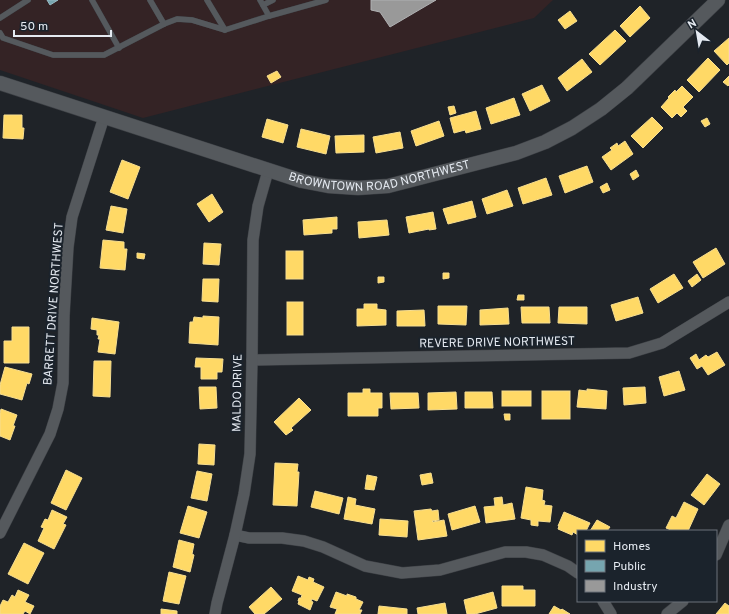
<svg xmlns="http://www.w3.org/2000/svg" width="729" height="614" font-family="Overpass,sans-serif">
<rect width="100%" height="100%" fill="#1f2328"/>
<polygon fill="#342325" points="0,0 553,0 534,18 143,118 0,70"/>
<g fill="#ffd966" stroke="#f7de90">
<polygon points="640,6 650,18 630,37 620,26"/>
<polygon points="570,11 577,21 565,29 558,20"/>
<polygon points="615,30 626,41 600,65 589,54"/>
<polygon points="729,38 729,63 727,65 714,51"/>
<polygon points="708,58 720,70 699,92 687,80"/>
<polygon points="582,59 592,72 567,91 558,78"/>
<polygon points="277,71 281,77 271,83 267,76"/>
<polygon points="729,76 729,85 728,86 723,82"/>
<polygon points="542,85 550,101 530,111 522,94"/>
<polygon points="682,86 693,97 683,107 687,111 681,117 677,113 672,118 661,107 669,98 668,97 675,90 676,92"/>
<polygon points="514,98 520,115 491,124 486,108"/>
<polygon points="454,106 456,113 450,115 448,107"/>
<polygon points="476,111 481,129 466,133 465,130 454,133 450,118"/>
<polygon points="4,115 22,115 22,128 24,128 23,139 3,138"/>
<polygon points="652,117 663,128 643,148 631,136"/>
<polygon points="707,118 710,124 705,127 701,121"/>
<polygon points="267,119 288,125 283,143 262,137"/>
<polygon points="439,121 444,136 416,146 411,131"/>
<polygon points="301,129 330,136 326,154 297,147"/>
<polygon points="400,132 403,148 376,153 373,137"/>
<polygon points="364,135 364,152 336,153 335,136"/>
<polygon points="625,141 633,154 611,170 602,157 612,150 610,148 617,143 618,146"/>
<polygon points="122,160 140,167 128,199 110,192"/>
<polygon points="587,166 593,182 565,193 559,176"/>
<polygon points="636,170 639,176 633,180 630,174"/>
<polygon points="546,178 552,195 523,204 518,188"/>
<polygon points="607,183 610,190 603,193 600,187"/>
<polygon points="507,190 513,206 487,214 482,199"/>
<polygon points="212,194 223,212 209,222 197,204"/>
<polygon points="472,201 476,217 448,224 443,209"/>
<polygon points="111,206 127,209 123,233 106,230"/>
<polygon points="433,212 436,229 429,230 429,229 409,233 406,217"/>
<polygon points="337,217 337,229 332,229 332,233 304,235 303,220"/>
<polygon points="387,220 389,235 359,238 358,222"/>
<polygon points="103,240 124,242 124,249 127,249 125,270 100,268"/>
<polygon points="204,243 221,244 219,265 203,264"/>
<polygon points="716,248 725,264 703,278 693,262"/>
<rect x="286" y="251" width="17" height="28"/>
<polygon points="137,253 145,254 144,259 137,258"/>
<polygon points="443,273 449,273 449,278 443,279"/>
<polygon points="674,274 683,288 658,303 650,289"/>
<polygon points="697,274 701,280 692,287 688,281"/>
<polygon points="378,277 384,277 384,282 378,283"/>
<polygon points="203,279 219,279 218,302 202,301"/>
<polygon points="518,295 524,295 524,300 517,300"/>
<polygon points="638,297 643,313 616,321 611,305"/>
<rect x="287" y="302" width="16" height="33"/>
<polygon points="364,304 377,304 377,309 386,310 386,325 357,326 357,309 364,309"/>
<polygon points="438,306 467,306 466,325 438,324"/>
<polygon points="521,307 549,307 550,323 522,323"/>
<polygon points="559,307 587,307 587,324 558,323"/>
<polygon points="508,308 509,324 480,325 480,310"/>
<polygon points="424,310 425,326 397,326 397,311"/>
<polygon points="203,316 219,317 218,345 189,343 190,322 193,322 194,317 203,318"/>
<polygon points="92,318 119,322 115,354 98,352 100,339 98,339 99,335 97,335 97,330 91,329"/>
<polygon points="12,327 29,327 29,363 4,363 4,341 12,341"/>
<polygon points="717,352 725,365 708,375 702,366 697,369 690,358 696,354 699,360 706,355 708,357"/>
<polygon points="196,358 223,359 222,372 217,372 217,379 201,379 201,367 195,367"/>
<polygon points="94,361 111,361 110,397 93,396"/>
<polygon points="5,367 32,374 29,384 27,383 22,400 0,394 0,385"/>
<polygon points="679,371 685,390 664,396 659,377"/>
<polygon points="199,387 216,387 217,408 200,409"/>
<polygon points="645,387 646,403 624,405 623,388"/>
<polygon points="363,389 370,389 370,393 382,393 382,408 378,408 378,416 348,416 348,393 363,393"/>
<polygon points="587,389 607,391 606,409 577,407 579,390 587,391"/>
<rect x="502" y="391" width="29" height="15"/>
<rect x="542" y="391" width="28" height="28"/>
<polygon points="456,392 457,409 428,410 428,393"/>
<polygon points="465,392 492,392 493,408 465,408"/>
<polygon points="390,393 418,393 419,408 391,409"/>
<polygon points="299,398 311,410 291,428 293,430 286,435 274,422"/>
<polygon points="1,409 17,415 13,426 15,426 10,440 0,436 0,413"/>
<polygon points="504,414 510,414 510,420 505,420"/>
<polygon points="199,444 215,445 214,465 198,464"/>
<polygon points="275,463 298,464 297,472 299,472 297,506 273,505"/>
<polygon points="66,470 82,478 66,510 51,503"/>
<polygon points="197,471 212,474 207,501 191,498"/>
<polygon points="431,473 433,483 422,485 420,475"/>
<polygon points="707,474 720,484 704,505 691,495"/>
<polygon points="367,475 377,477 374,490 365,489"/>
<polygon points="526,487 543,490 542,500 545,501 544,505 552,506 550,522 538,521 538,526 531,525 531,520 521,518"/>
<polygon points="315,491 343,498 339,514 311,507"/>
<polygon points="348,497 356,499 355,505 375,509 372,524 344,519"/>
<polygon points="502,497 503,505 512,503 515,519 486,523 484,507 495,506 494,498"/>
<polygon points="684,502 698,509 688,531 673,531 666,528 672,516 676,518"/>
<polygon points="188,506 207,512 199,538 180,533"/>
<polygon points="475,506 480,522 452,530 448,514"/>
<polygon points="431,509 432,511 438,510 439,520 432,521 433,522 444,520 447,536 418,540 414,511"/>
<polygon points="52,510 67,517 63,524 66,525 54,549 38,541 44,528 41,527 45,519 48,520"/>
<polygon points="564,512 590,523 586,531 578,531 578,535 573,532 572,535 558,529 559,526 558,526"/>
<polygon points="380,519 408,521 407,537 379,535"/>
<polygon points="597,520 610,527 607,531 590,531"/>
<polygon points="179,540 194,544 192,554 194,555 190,572 173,567"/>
<polygon points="24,543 44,553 28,584 8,574"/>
<polygon points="169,572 186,576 179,604 163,601"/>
<polygon points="298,576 308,580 309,577 314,579 313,582 324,587 317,601 312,599 311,601 313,602 310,610 298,604 299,601 298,601 299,598 301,598 302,595 292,591"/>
<polygon points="502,586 523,586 523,590 535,590 535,606 502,606"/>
<polygon points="271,587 282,599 264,614 255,614 249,607"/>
<polygon points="18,590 29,595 25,602 34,606 30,614 25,611 23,614 0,614 0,606 3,600 8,602 12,595 15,597"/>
<polygon points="336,592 347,596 347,594 356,597 356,599 363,602 359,610 362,610 360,614 335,614 337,609 330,607"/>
<polygon points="493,592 497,608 475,614 467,614 464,600"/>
<polygon points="445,603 447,614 418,614 417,608"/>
<polygon points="725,603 729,606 729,614 716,614"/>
<polygon points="379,606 407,609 407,614 378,614"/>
<polygon points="554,606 561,610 562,609 570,614 549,614"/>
<polygon points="161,609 177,611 177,614 161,614"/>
</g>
<polygon fill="#76a5af" stroke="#97bac3" points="47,0 58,0 50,5"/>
<polygon fill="#999" stroke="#b0b1b3" points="371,0 436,0 390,27 380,12 371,10"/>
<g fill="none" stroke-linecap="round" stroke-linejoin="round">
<defs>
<g id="service">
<polyline points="92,0 119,48"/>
<polyline points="150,0 164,24"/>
<polyline points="207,0 225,30"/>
<polyline points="260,0 269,16"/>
<polyline points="263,5 273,0"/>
<polyline points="0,18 28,0"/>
<polyline points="0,33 3,38 53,55 104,55 164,24 177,19 192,20 225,30 269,16 326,0"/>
</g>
<g id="minor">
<polyline points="252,360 629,353 662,343 729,302"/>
<polyline points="0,533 50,434 58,409 63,383 64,316 68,247 72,217 104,117"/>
<polyline points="235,535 249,538 282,538 304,541 323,547 365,566 402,573 440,570 505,552 526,552 543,555 568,566 578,573"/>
<polyline points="716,555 729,525"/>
<polyline points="603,601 611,614"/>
<polyline points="215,614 217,603 235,535 244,494 250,454 252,360 253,240 258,206 268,171"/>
<polyline points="667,614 683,601"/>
</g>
<g id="tertiary">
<path id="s1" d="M 0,83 L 302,181 L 328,186 L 358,188 L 388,186 L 516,153 L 545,142 L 572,128 L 601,109 L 627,88 L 718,0"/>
</g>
</defs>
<use href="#service" stroke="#3d4045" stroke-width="6"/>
<use href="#minor" stroke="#3d4045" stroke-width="12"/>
<use href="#tertiary" stroke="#3d4045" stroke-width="15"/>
<use href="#service" stroke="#55595d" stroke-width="5.5"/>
<use href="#minor" stroke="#55595d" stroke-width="11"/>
<use href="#tertiary" stroke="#55595d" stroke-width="14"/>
</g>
<g text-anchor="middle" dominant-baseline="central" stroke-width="4" stroke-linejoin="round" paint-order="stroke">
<g font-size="12" fill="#e5eaf1" stroke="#1b232c">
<text stroke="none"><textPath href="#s1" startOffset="396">BROWNTOWN ROAD NORTHWEST</textPath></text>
<text transform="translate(54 304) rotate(-86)">BARRETT DRIVE NORTHWEST</text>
<text transform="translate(497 343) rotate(-1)">REVERE DRIVE NORTHWEST</text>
<text transform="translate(238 393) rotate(-89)">MALDO DRIVE</text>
</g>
</g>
<rect x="577" y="530" width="140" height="72" fill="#1b232c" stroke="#6c737b"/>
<rect x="585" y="540" width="20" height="12" fill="#ffd966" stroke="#6c737b"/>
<text x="613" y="550" font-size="12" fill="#e5eaf1">Homes</text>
<rect x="585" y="560" width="20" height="12" fill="#76a5af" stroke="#6c737b"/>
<text x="613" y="570" font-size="12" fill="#e5eaf1">Public</text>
<rect x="585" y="580" width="20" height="12" fill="#999999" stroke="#6c737b"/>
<text x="613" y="590" font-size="12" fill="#e5eaf1">Industry</text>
<g transform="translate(697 32) rotate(329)" stroke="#1b232c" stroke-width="3" paint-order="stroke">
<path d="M0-3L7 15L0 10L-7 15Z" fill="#e5eaf1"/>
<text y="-6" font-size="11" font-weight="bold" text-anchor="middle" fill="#e5eaf1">N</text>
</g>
<path d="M14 30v6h97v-6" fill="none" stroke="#e5eaf1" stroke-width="2"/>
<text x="20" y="30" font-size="12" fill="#e5eaf1" stroke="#1b232c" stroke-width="3" paint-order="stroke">50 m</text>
</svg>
